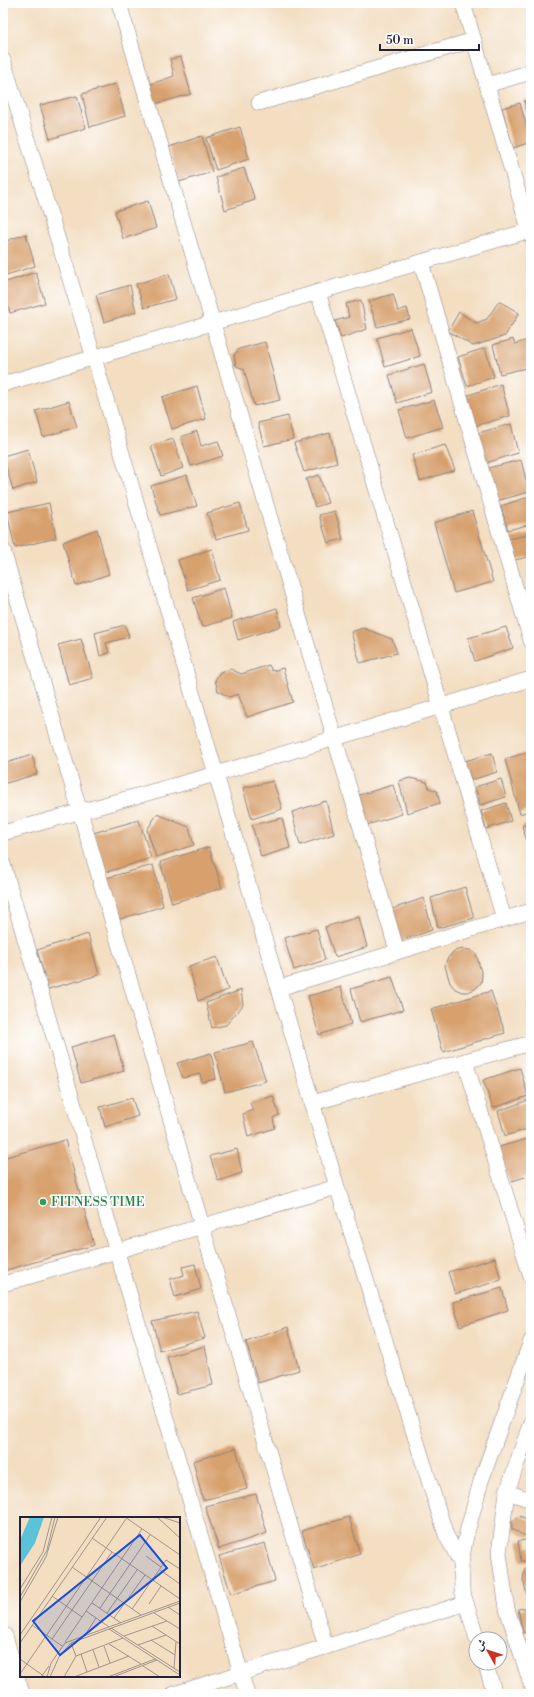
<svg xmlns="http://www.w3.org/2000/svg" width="534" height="1697" font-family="'Libre Bodoni',Amiri,serif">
<rect width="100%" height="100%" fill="#fff"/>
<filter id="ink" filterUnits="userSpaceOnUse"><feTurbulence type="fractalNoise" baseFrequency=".025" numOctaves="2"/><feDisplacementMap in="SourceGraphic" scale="8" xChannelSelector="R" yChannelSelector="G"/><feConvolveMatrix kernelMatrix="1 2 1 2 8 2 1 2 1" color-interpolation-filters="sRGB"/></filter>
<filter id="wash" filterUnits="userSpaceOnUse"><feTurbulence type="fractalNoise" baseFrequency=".012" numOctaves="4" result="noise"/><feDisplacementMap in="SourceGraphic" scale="16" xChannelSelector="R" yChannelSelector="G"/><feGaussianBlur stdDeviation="0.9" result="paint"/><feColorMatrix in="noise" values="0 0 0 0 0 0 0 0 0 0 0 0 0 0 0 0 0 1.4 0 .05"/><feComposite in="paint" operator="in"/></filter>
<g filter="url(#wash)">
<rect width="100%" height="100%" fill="#f3dec2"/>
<g id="blocks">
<g fill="#d7a06d">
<polygon points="484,3 497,3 485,7"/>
<polygon points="181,57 191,94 155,104 148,85 174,76 170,59"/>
<polygon points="116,84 125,116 90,127 82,94"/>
<polygon points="77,96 86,128 50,139 40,105"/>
<polygon points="531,99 531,124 524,101"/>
<polygon points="520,103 531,142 513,148 502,108"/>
<polygon points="240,127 249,159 216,170 206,138"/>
<polygon points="202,136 212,172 179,182 169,147"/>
<polygon points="244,168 255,200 225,210 216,177"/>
<polygon points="148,201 156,228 123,239 115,211"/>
<polygon points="26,234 35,266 3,276 3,242"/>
<polygon points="36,272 45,303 10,313 3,283"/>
<polygon points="169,274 176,299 144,308 136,284"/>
<polygon points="130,285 136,312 104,322 96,295"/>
<polygon points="393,294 398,311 407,308 410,319 377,327 369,301"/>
<polygon points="361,300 367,329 341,338 335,321 349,317 346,304"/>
<polygon points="499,301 519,313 505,336 473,346 448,331 459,312 476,323 487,319"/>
<polygon points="411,328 420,356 385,367 377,338"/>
<polygon points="513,339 515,344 528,340 531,349 531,367 500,374 493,345"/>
<polygon points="265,342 280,400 254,406 244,369 236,366 234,355 239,349"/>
<polygon points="485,348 494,377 467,386 458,357"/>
<polygon points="424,364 432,392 397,403 389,375"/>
<polygon points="501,384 510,416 475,426 466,396"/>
<polygon points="197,386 206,419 172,429 162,397"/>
<polygon points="434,400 443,427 407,438 399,410"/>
<polygon points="69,401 77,427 43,437 36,411"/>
<polygon points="288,416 293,439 264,446 258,423"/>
<polygon points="511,424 518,453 483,464 475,434"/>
<polygon points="197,431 201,446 218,441 223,456 191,466 181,437"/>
<polygon points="330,433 337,463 304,472 294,443"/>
<polygon points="173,439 183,468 161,476 151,446"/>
<polygon points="445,445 455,470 420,481 412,455"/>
<polygon points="28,449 37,482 13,490 3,456"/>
<polygon points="531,458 531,474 527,460"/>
<polygon points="521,460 529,492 497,501 488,468"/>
<polygon points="187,475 197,506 160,515 151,486"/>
<polygon points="319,475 328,503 315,507 306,479"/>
<polygon points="528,497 531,508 531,524 508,530 501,506"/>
<polygon points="49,503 56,538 15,548 7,512"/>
<polygon points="240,503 248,530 216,539 207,513"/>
<polygon points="335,511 343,539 328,543 319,515"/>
<polygon points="472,511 493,582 454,593 434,523"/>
<polygon points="97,529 109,574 76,586 63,542"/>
<polygon points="531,534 531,556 515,560 509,539"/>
<polygon points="212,549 220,580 188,590 178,560"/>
<polygon points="224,588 232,618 202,627 193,598"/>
<polygon points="277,608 281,626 238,640 233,622"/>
<polygon points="125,625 129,637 106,643 109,653 100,656 95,633"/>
<polygon points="506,627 513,648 475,661 468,638"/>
<polygon points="363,628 392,639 397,653 360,663 351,632"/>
<polygon points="81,639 93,678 69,685 58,645"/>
<polygon points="269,665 272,671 283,668 293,702 247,717 238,694 229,697 218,691 215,680 220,672 231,669 241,674"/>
<polygon points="529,752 531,760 531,810 520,814 505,759"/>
<polygon points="492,753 497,772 471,780 465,761"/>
<polygon points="32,755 37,774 3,784 3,764"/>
<polygon points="410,778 427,782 429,788 437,791 440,803 407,813 399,781"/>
<polygon points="501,779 506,797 480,805 475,787"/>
<polygon points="273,781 282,809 252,819 243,788"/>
<polygon points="393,785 402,814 367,825 359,795"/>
<polygon points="326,801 334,834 300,845 292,812"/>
<polygon points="506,803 511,821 486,829 481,811"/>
<polygon points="157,814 189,827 194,845 156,857 147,830"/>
<polygon points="282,818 290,848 261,857 252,825"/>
<polygon points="139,820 151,858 104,873 93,833"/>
<polygon points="531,823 531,843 528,844 522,826"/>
<polygon points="209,847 222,888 172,903 160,862"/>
<polygon points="153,865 163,906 117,920 106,878"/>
<polygon points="465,887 474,918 438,928 431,898"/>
<polygon points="424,898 432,930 400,941 392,909"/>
<polygon points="359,917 367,947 335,957 325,927"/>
<polygon points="317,929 325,960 294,970 284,938"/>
<polygon points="88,934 99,975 48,989 37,950"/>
<polygon points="463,949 470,950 476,954 482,975 481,983 475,989 468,992 462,992 455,989 450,983 445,966 447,959 454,951"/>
<polygon points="217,957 228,990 198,1001 189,966"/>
<polygon points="392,977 403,1010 360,1022 351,989"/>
<polygon points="341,987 351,1024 319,1035 308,996"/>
<polygon points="241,990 243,1005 226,1025 212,1028 206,1003"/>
<polygon points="491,991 505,1033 443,1052 431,1009"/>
<polygon points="114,1034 124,1071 81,1083 71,1047"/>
<polygon points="253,1042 266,1081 225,1092 215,1052"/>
<polygon points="211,1053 216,1079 202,1082 200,1074 183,1078 177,1063"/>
<polygon points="520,1068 528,1096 493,1108 483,1080"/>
<polygon points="273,1096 279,1115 273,1118 275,1128 248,1137 243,1114 253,1110 250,1103"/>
<polygon points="132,1098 138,1116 105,1127 100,1107"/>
<polygon points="531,1099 531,1128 505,1136 498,1111"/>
<polygon points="531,1138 531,1175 509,1182 499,1147"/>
<polygon points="65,1140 94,1245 3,1271 3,1158"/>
<polygon points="237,1149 242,1173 218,1181 210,1156"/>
<polygon points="495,1258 501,1280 455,1294 448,1272"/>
<polygon points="195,1264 201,1289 175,1297 170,1279 184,1275 182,1267"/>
<polygon points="502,1288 508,1310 460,1326 453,1302"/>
<polygon points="197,1311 205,1338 160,1351 152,1321"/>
<polygon points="288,1327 299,1370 258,1383 246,1342"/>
<polygon points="205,1346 213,1385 177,1394 167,1357"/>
<polygon points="236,1448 247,1489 203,1500 193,1461"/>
<polygon points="256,1494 267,1533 219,1549 205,1506"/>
<polygon points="519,1516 531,1520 531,1536 523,1535 512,1529 512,1521"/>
<polygon points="349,1517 360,1554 314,1570 302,1531"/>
<polygon points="527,1540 528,1547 531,1547 531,1561 521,1561 518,1541"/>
<polygon points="265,1543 275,1581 231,1594 219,1556"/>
<polygon points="525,1568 531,1568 531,1594 527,1595 523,1580"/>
<polygon points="529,1607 531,1609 531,1628 523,1633 518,1609"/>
</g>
</g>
</g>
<g filter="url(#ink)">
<use href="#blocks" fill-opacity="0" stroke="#8a807e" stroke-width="1"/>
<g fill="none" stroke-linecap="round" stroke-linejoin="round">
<defs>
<g id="minor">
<polyline points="119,3 397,951"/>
<polyline points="463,3 531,236"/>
<polyline points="3,60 94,358 337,1187 446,1535 461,1563"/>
<polyline points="487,85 531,72"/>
<polyline points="259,103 474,40"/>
<polyline points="421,262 531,641"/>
<polyline points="318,292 504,919"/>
<polyline points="3,384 531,230"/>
<polyline points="3,550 326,1647"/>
<polyline points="3,833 216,774 531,679"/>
<polyline points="3,864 247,1694"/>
<polyline points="279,988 531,911"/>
<polyline points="465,1061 531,1277"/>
<polyline points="312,1103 531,1043"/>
<polyline points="3,1284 337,1187"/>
<polyline points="531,1422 507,1492 499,1553 507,1609 531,1684"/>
<polyline points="507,1492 531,1500"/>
<polyline points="477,1639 462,1590 461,1563 466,1536 481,1481 531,1341"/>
<polyline points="485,1663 495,1694"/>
<polyline points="174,1694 466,1603"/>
</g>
<polyline id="major" points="3,1636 20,1694"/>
</defs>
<use href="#minor" stroke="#8a807e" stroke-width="16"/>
<use href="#major" stroke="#8a807e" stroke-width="20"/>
<use href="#minor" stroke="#fff" stroke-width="15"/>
<use href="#major" stroke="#fff" stroke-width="19"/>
</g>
</g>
<circle fill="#2e9e5b" stroke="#fff" stroke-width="1.5" cx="43" cy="1202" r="4"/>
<g text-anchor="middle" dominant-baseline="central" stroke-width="3" stroke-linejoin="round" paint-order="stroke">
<g font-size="13" fill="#27864d" stroke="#fff" text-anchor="start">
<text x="51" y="1202">FITNESS TIME</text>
</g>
</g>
<g transform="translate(20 1517)">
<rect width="160" height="160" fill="#f3dec2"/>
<path d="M 10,0 L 24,0 L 15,26 L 0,49 L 0,23 Z" fill="#5bc2d8"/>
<path fill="none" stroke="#9f938c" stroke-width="1" d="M 105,0 L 160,38M 137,0 L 160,21M 142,0 L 160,6M 72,21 L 160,82M 126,39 L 141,50M 52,50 L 121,98M 140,53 L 160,67M 0,72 L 23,35 L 32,0M 32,79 L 62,100M 0,80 L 27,33 L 35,0M 0,85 L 26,40 L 38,0M 72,86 L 101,106M 129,87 L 141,69M 148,90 L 160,98M 80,91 L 130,18M 112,92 L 146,43 L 160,52M 66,94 L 89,110M 87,96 L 117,53M 134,96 L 160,112M 94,101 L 125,58M 12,108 L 42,129M 132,109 L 160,127M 91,111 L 160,155M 89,112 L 160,158M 0,118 L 81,0M 65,118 L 76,101M 104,119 L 147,104M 32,122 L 92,35M 131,123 L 155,138M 45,125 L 122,12M 0,126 L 87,0M 51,126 L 56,139M 89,127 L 121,147M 118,128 L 146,118M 84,129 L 90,146M 73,133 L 79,150M 61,137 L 67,155M 0,142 L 25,160M 123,149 L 140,160M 154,151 L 156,125M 0,157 L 106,2M 21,160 L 29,149M 27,160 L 31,146 L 45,126 L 160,84M 30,160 L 39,140 L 51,126 L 160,86M 44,160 L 56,139 L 103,121M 54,160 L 109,139M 88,160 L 135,142M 93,160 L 137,143"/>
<path fill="#1d4ed8" fill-opacity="0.15" stroke="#1d4ed8" stroke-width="2" d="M 120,18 L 147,51 L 40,138 L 13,104 Z"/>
<rect width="160" height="160" fill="none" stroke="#22223b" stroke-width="2"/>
</g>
<rect width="534" height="1697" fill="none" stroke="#fff" stroke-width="16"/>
<g transform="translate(488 1651) rotate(309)"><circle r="19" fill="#ffffff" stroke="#a7a7b1"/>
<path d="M0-3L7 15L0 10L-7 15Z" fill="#c8321e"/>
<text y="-6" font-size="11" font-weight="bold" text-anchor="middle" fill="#22223b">ش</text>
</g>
<path d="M380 44v6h99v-6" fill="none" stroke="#22223b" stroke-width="2"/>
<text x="386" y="44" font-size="12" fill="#22223b" stroke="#ffffff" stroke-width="3" paint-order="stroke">50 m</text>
</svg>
